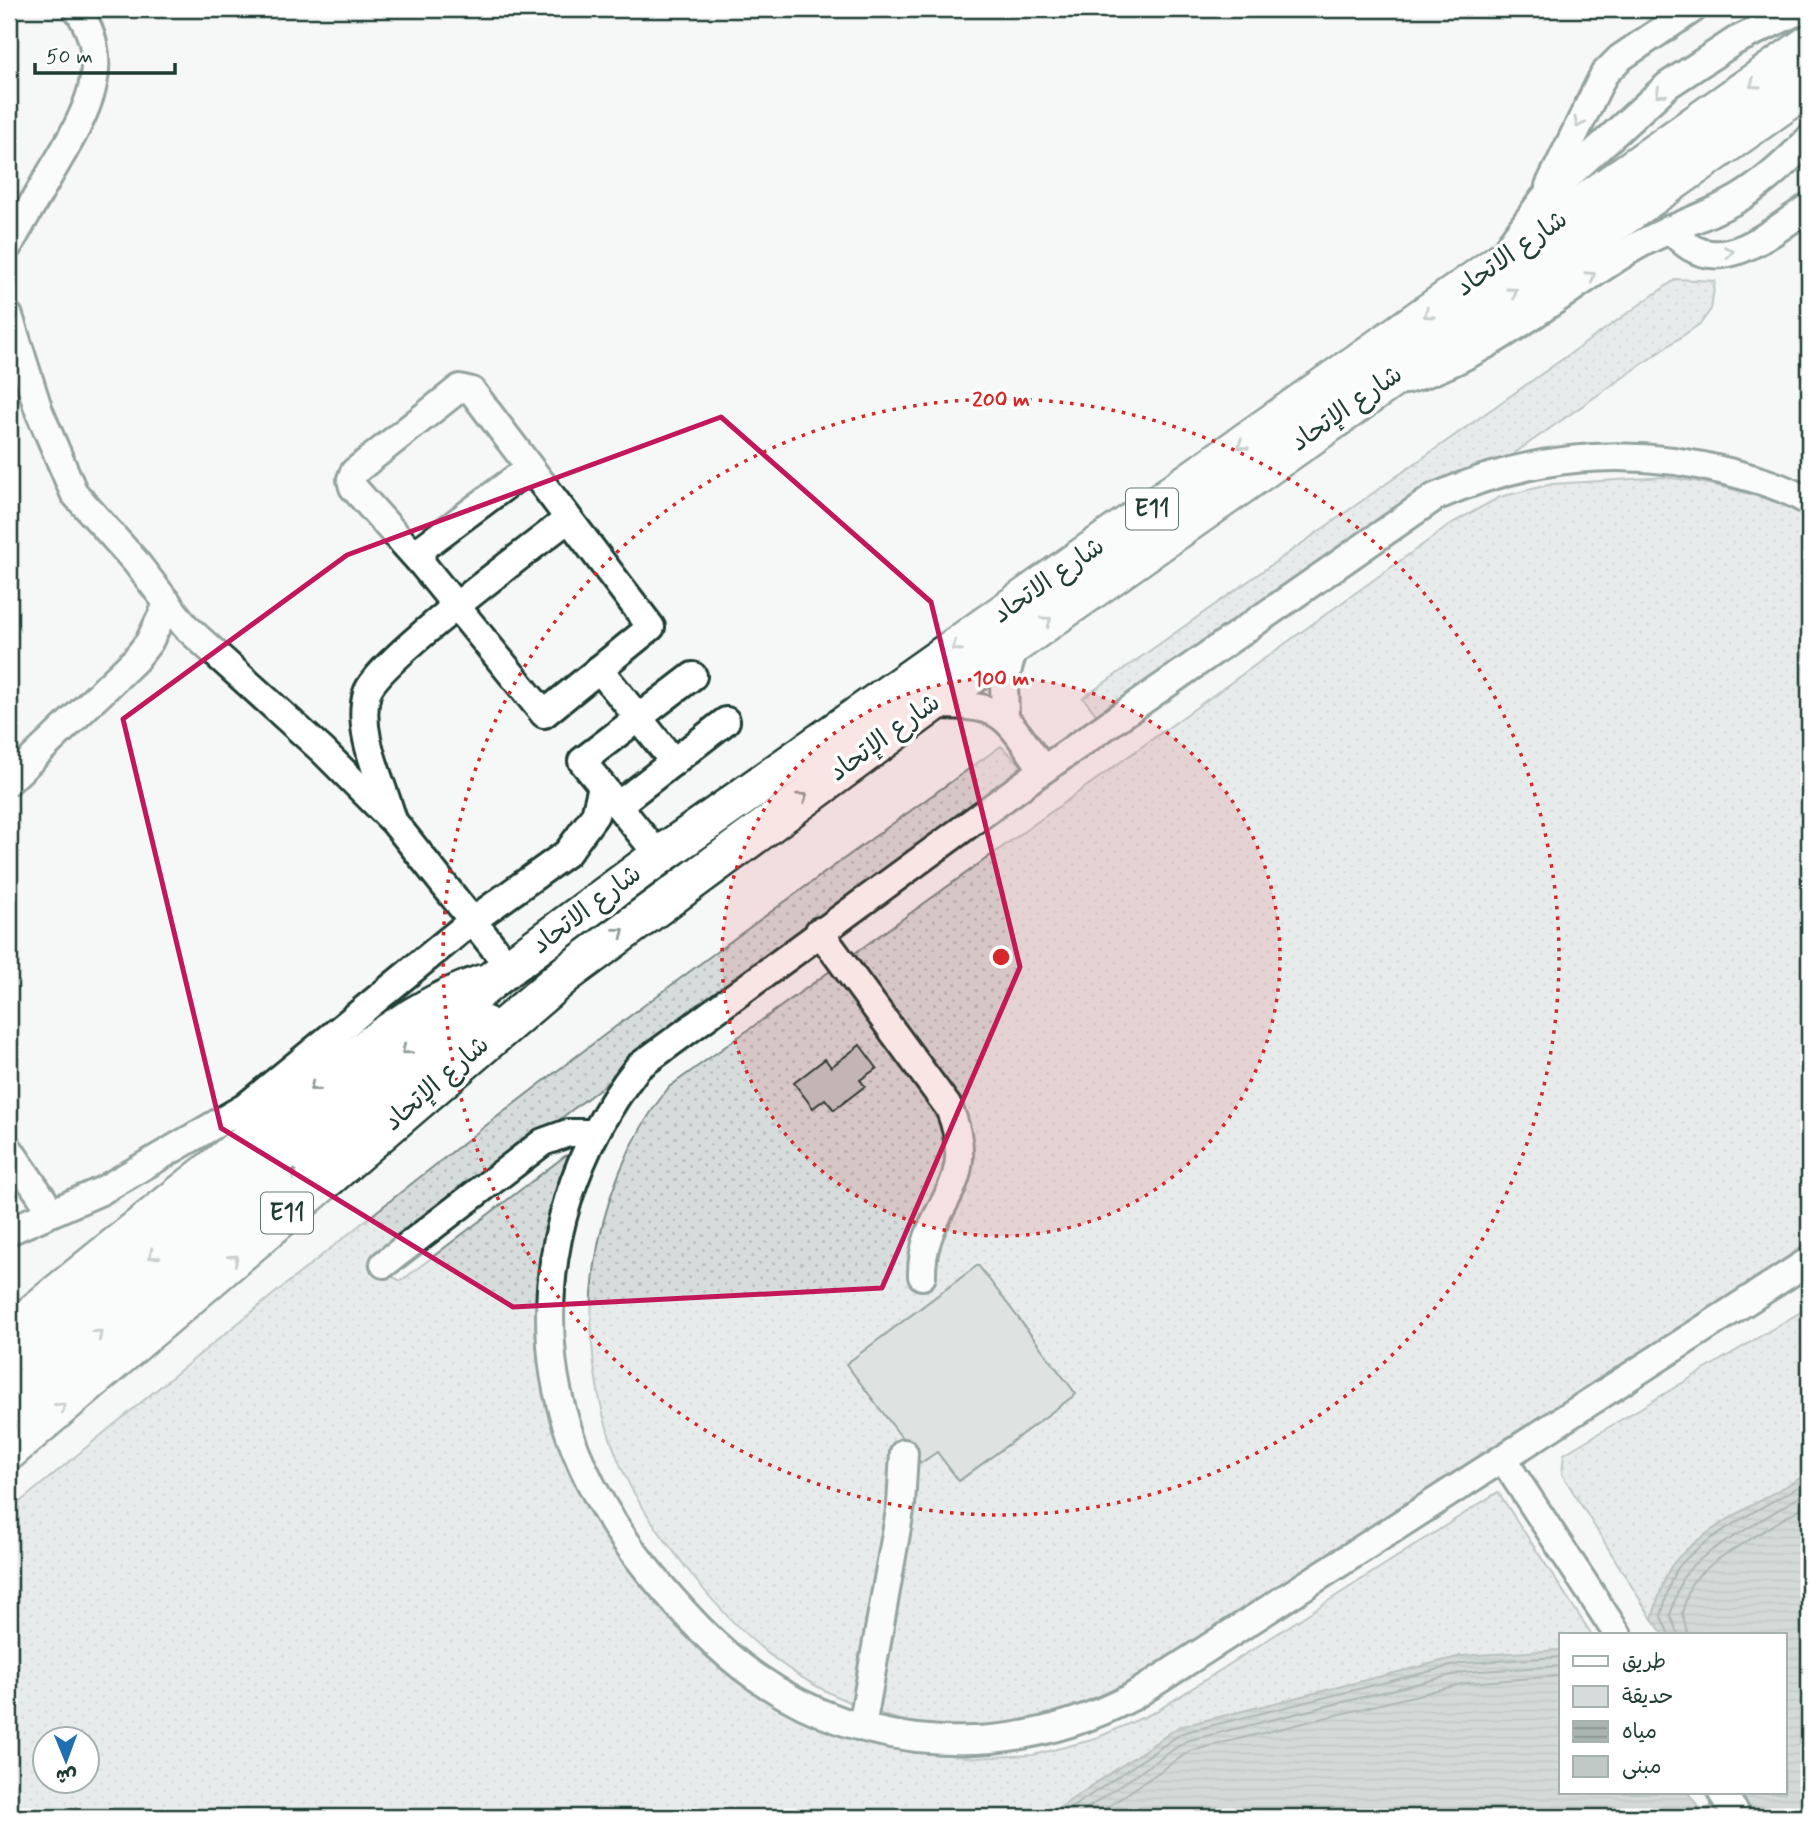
<svg xmlns="http://www.w3.org/2000/svg" width="1818" height="1826" font-family="Mynerve,'Playpen Sans Arabic',sans-serif">
<defs>
<pattern id="green-dots" width="8" height="8" patternUnits="userSpaceOnUse" patternTransform="scale(1.75)"><rect width="8" height="8" fill="#d6dcdb"/><path d="M2 2h.1M6 6h.1" fill="none" stroke="#b7bebd" stroke-width="1.8" stroke-linecap="round"/></pattern>
<pattern id="water-rules" width="6" height="5" patternUnits="userSpaceOnUse" patternTransform="scale(1.75)"><rect width="6" height="5" fill="#aab5b1"/><path d="M0 2.5h6" fill="none" stroke="#8a9491"/></pattern>
</defs>
<rect width="100%" height="100%" fill="#f6f7f7"/>
<filter id="ink" filterUnits="userSpaceOnUse"><feTurbulence type="fractalNoise" baseFrequency=".0143" numOctaves="2"/><feDisplacementMap in="SourceGraphic" scale="14" xChannelSelector="R" yChannelSelector="G"/><feConvolveMatrix kernelMatrix="1 2 1 2 8 2 1 2 1" color-interpolation-filters="sRGB"/></filter>
<g filter="url(#ink)">
<g fill="url(#green-dots)" stroke="#7a8c88" stroke-width="2" fill-rule="evenodd">
<polygon points="1676,279 1715,281 1711,309 1701,323 1112,734 1083,698"/>
<path d="M 1665,477 C 1716,483 1761,495 1809,514 L 1809,1261 L 1082,1713 C 1021,1723 965,1737 904,1721 C 809,1696 746,1645 687,1569 C 661,1535 635,1502 619,1462 C 569,1342 587,1190 669,1087 L 1454,522 L 1500,497 L 1552,484 Z"/>
<path d="M 1001,746 L 1022,766 L 369,1265 L 401,1281 L 565,1156 L 581,1152 L 593,1158 L 592,1176 L 585,1186 L 565,1267 L 563,1313 L 566,1391 L 593,1475 L 692,1620 L 866,1739 L 901,1749 L 974,1758 L 1033,1755 L 1092,1740 L 1155,1712 L 1498,1492 L 1592,1635 L 1561,1635 L 1561,1650 L 1462,1656 L 1179,1727 L 1046,1817 L 9,1817 L 9,1511 C 166,1382 323,1252 484,1127 C 653,996 826,871 1001,746 ZM 46,1738 L 88,1738 L 88,1780 L 46,1780 Z"/>
<path d="M 1809,1307 L 1809,1473 C 1774,1494 1685,1537 1668,1572 C 1661,1586 1657,1604 1652,1619 L 1562,1474 L 1564,1454 Z"/>
</g>
<path fill="url(#water-rules)" stroke="#72857f" stroke-width="2" d="M 1809,1473 L 1809,1817 L 1046,1817 L 1179,1727 L 1462,1656 L 1561,1650 L 1561,1793 L 1688,1793 L 1703,1812 L 1728,1793 L 1785,1793 L 1785,1635 L 1664,1635 L 1652,1619 C 1657,1604 1661,1586 1668,1572 C 1685,1537 1774,1494 1809,1473 Z"/>
<g fill="none" stroke-linecap="round" stroke-linejoin="round">
<g stroke="#576d66" stroke-width="2">
<path d="M 1669,1635 L 1661,1616 C 1665,1603 1668,1587 1674,1574 C 1692,1541 1775,1501 1809,1481"/>
<polyline points="1678,1635 1670,1615 1682,1579 1693,1565 1712,1550 1809,1491"/>
<polyline points="1688,1635 1682,1613 1691,1584 1701,1573 1718,1559 1809,1503"/>
<polyline points="1058,1817 1182,1733 1463,1663 1561,1657"/>
<polyline points="1074,1817 1186,1741 1464,1672 1561,1666"/>
<polyline points="1093,1817 1190,1751 1466,1683 1561,1676"/>
</g>
</g>
<g fill="#c0c9c6" stroke="#1f3d34" stroke-width="2">
<polygon points="860,1045 877,1068 860,1080 865,1086 834,1110 825,1099 813,1108 794,1083 825,1059 831,1067"/>
<polygon points="978,1265 1076,1394 959,1481 937,1452 921,1463 846,1364"/>
</g>
<g fill="none" stroke-linecap="round" stroke-linejoin="round">
<defs>
<g id="minor">
<polyline points="1549,186 1604,74 1620,58 1693,9"/>
<path d="M 1669,229 C 1676,235 1682,242 1690,247 C 1730,272 1778,227 1809,207"/>
<path d="M 9,245 C 24,218 40,191 56,164 C 85,115 116,63 77,9"/>
<polyline points="1506,250 1544,198 1668,85 1735,41 1802,9"/>
<polyline points="9,316 39,411 74,493 135,561 185,626 323,751 394,822 510,968"/>
<path d="M 1406,380 C 1490,355 1557,295 1630,250 C 1665,228 1706,218 1741,197 C 1767,181 1788,161 1809,139"/>
<path d="M 1809,502 C 1785,487 1756,479 1729,472 C 1627,445 1531,455 1435,497 L 1043,770 L 638,1067 C 576,1146 544,1244 551,1344 C 556,1429 597,1509 650,1573 C 682,1611 715,1649 756,1677 C 868,1755 1012,1760 1132,1697 L 1809,1261"/>
<polyline points="422,564 353,487 351,479 354,472 460,388 472,391 651,627 544,714 422,564 421,549 516,478 526,474 535,477"/>
<polyline points="599,669 674,762"/>
<path d="M 929,705 C 1004,705 1002,710 1043,770"/>
<polyline points="1005,717 1004,683 1015,644"/>
<polyline points="9,781 135,660 149,642 168,603"/>
<polyline points="618,805 726,721"/>
<path d="M 392,817 C 381,779 356,733 367,693 C 376,662 534,546 568,519"/>
<polyline points="659,856 582,761 693,676"/>
<path d="M 819,931 L 949,1108 C 983,1191 921,1203 922,1276"/>
<polyline points="9,1149 51,1211"/>
<polyline points="9,1231 101,1191 245,1107 472,921 567,853 595,815 602,786"/>
<polyline points="384,1264 543,1142 568,1133 594,1133"/>
<polyline points="1503,1459 1618,1635"/>
<polyline points="862,1727 901,1505 904,1453"/>
<polyline points="1722,1793 1738,1817"/>
</g>
<g id="major">
<path d="M 9,1331 C 96,1258 185,1188 274,1118 C 339,1068 402,1009 481,982"/>
<polyline points="9,1410 254,1203 485,1023"/>
</g>
<g id="highway">
<polyline points="9,1373 497,976 659,856 1809,44"/>
<polyline points="9,1451 566,974 977,671 1809,86"/>
</g>
</defs>
<use href="#minor" stroke="#1f3d34" stroke-width="32"/>
<use href="#major" stroke="#1f3d34" stroke-width="38"/>
<use href="#highway" stroke="#1f3d34" stroke-width="42"/>
<use href="#minor" stroke="#fff" stroke-width="26"/>
<use href="#major" stroke="#fff" stroke-width="33"/>
<use href="#highway" stroke="#fff" stroke-width="37"/>
</g>
<defs><path id="oneway-chevron" d="M-2-3.5L2.5 0L-2 3.5" fill="none" stroke-width="1.6" stroke-linecap="round" stroke-linejoin="round" transform="scale(1.75)"/></defs>
<g stroke="#8f9e9a">
<use href="#oneway-chevron" transform="translate(1754 84) rotate(145)"/>
<use href="#oneway-chevron" transform="translate(1660 93) rotate(138)"/>
<use href="#oneway-chevron" transform="translate(1579 123) rotate(115)"/>
<use href="#oneway-chevron" transform="translate(1729 252) rotate(-10)"/>
<use href="#oneway-chevron" transform="translate(1591 276) rotate(-33)"/>
<use href="#oneway-chevron" transform="translate(1513 292) rotate(-35)"/>
<use href="#oneway-chevron" transform="translate(1428 314) rotate(145)"/>
<use href="#oneway-chevron" transform="translate(1242 445) rotate(145)"/>
<use href="#oneway-chevron" transform="translate(1047 621) rotate(-35)"/>
<use href="#oneway-chevron" transform="translate(956 647) rotate(145)"/>
<use href="#oneway-chevron" transform="translate(803 797) rotate(-36)"/>
<use href="#oneway-chevron" transform="translate(620 932) rotate(-38)"/>
<use href="#oneway-chevron" transform="translate(406 1050) rotate(141)"/>
<use href="#oneway-chevron" transform="translate(314 1087) rotate(142)"/>
<use href="#oneway-chevron" transform="translate(292 1173) rotate(-38)"/>
<use href="#oneway-chevron" transform="translate(153 1255) rotate(141)"/>
<use href="#oneway-chevron" transform="translate(234 1259) rotate(-41)"/>
<use href="#oneway-chevron" transform="translate(98 1334) rotate(-40)"/>
<use href="#oneway-chevron" transform="translate(61 1407) rotate(-40)"/>
</g>
</g>
<path d="M0 0H1818V1826H0ZM 721,417 L 931,602 L 1020,967 L 882,1288 L 513,1307 L 221,1128 L 123,719 L 347,555 Z" fill="#f6f7f7" fill-opacity=".55" fill-rule="evenodd"/>
<path fill="none" stroke="#c2185b" stroke-width="5" stroke-linejoin="round" d="M 721,417 L 931,602 L 1020,967 L 882,1288 L 513,1307 L 221,1128 L 123,719 L 347,555 Z"/>
<circle cx="1001" cy="957" r="279" fill="#d62828" fill-opacity=".12"/>
<g fill="none" stroke="#d62828" stroke-width="3.5" stroke-dasharray="3.5 7">
<circle cx="1001" cy="957" r="279"/>
<circle cx="1001" cy="957" r="558"/>
</g>
<g text-anchor="middle" dominant-baseline="central" stroke-width="7" stroke-linejoin="round" paint-order="stroke">
<g fill="#fff" stroke="#627771" stroke-width="2">
<rect x="1126" y="488.5" width="52" height="41" rx="5"/>
<rect x="261" y="1192.5" width="52" height="41" rx="5"/>
</g>
<g font-size="24" font-weight="bold" fill="#1f3d34">
<text x="1152" y="509">E11</text>
<text x="287" y="1213">E11</text>
</g>
<g font-size="26" fill="#1f3d34" stroke="#fff">
<text transform="translate(1512 254) rotate(-35)">شارع الاتحاد</text>
<text transform="translate(1347 409) rotate(-35)">شارع الإتحاد</text>
<text transform="translate(1049 581) rotate(-35)">شارع الاتحاد</text>
<text transform="translate(885 738) rotate(-36)">شارع الإتحاد</text>
<text transform="translate(587 910) rotate(-37)">شارع الاتحاد</text>
<text transform="translate(437 1084) rotate(-41)">شارع الإتحاد</text>
</g>
</g>
<circle cx="1001" cy="957" r="10" fill="#d62828" stroke="#fff" stroke-width="3.5"/>
<g font-size="21" text-anchor="middle" font-weight="bold" fill="#d62828" stroke="#fff" stroke-width="7" stroke-linejoin="round" paint-order="stroke">
<text x="1001" y="406">200 m</text>
<text x="1001" y="685">100 m</text>
</g>
<rect width="1818" height="1826" fill="none" stroke="#fff" stroke-width="35"/>
<rect x="18" y="18" width="1783" height="1791" fill="none" stroke="#1f3d34" stroke-width="2.5" filter="url(#ink)"/>
<rect x="1559" y="1633" width="228" height="161" fill="#ffffff" stroke="#a5b1ae" stroke-width="2"/>
<rect x="1573" y="1656" width="35" height="10" fill="#ffffff" stroke="#a5b1ae" stroke-width="2"/>
<text x="1622" y="1668" font-size="21" fill="#1f3d34">طريق</text>
<rect x="1573" y="1686" width="35" height="21" fill="#d6dcdb" stroke="#a5b1ae" stroke-width="2"/>
<text x="1622" y="1703" font-size="21" fill="#1f3d34">حديقة</text>
<rect x="1573" y="1721" width="35" height="21" fill="url(#water-rules)" stroke="#a5b1ae" stroke-width="2"/>
<text x="1622" y="1738" font-size="21" fill="#1f3d34">مياه</text>
<rect x="1573" y="1756" width="35" height="21" fill="#c0c9c6" stroke="#a5b1ae" stroke-width="2"/>
<text x="1622" y="1773" font-size="21" fill="#1f3d34">مبنى</text>
<g transform="translate(66 1760) rotate(179)"><circle r="33" fill="#ffffff" stroke="#a5b1ae" stroke-width="2"/>
<path d="M0-5L12 26L0 18L-12 26Z" fill="#1f6fb2"/>
<text y="-10" font-size="19" font-weight="bold" text-anchor="middle" fill="#1f3d34">ش</text>
</g>
<path d="M35 63v10h140v-10" fill="none" stroke="#1f3d34" stroke-width="3.5"/>
<text x="46" y="63" font-size="21" fill="#1f3d34" stroke="#ffffff" stroke-width="5" paint-order="stroke">50 m</text>
</svg>
